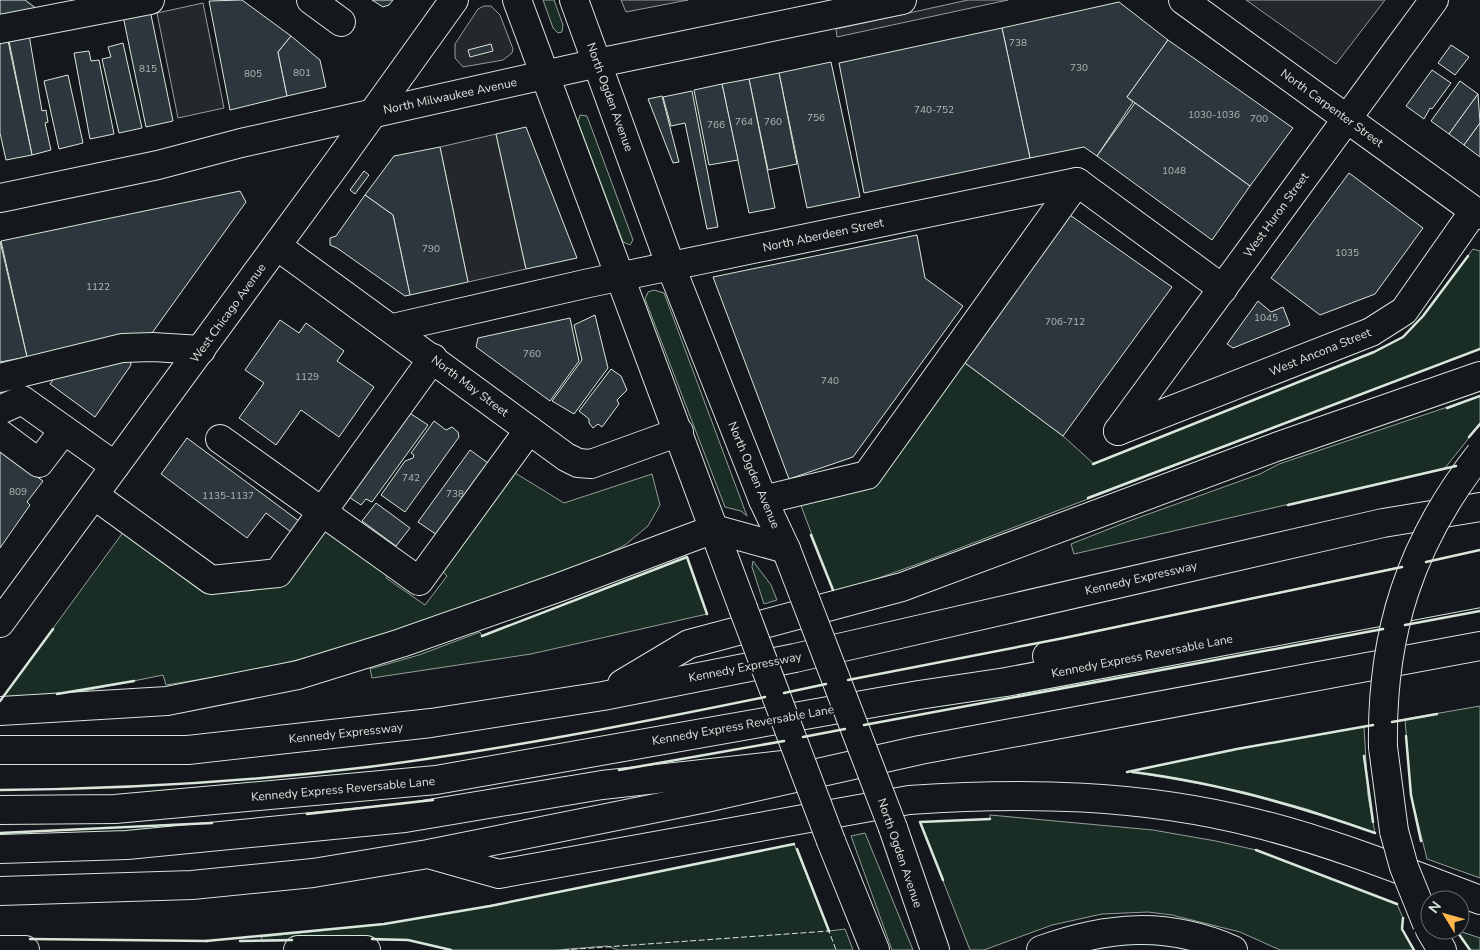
<svg xmlns="http://www.w3.org/2000/svg" width="1480" height="950" font-family="'Nunito Sans',sans-serif">
<rect width="100%" height="100%" fill="#14181c"/>
<g fill="#1a2d24" stroke="#939e99">
<polygon points="543,0 554,0 563,25 562,32 558,33 553,28"/>
<polygon points="580,115 587,116 633,240 630,245 623,242 578,122"/>
<polygon points="1473,249 1480,251 1480,349 926,561 834,594 800,503 865,490 961,360 1063,436 1094,464 1374,352 1403,337 1423,316"/>
<polygon points="654,290 664,293 747,516 741,511 725,507 645,299 648,292"/>
<polygon points="1480,396 1480,424 1445,468 1074,554 1071,544 1129,521 1260,474 1279,464"/>
<polygon points="512,471 564,503 652,474 660,505 648,526 625,545 585,565 429,622 343,648 263,669 166,685 163,675 84,691 0,701 124,531 200,586 271,586 324,527 390,572 386,578 425,605 447,576 442,571"/>
<polygon points="687,557 707,614 531,654 372,678 370,669 419,655 480,632 482,636"/>
<polygon points="753,561 771,585 777,600 764,604 752,567"/>
<polygon points="1480,706 1480,878 1427,859 1411,795 1405,719"/>
<polygon points="1364,727 1368,796 1375,833 1307,809 1245,792 1138,773 1138,770 1237,749"/>
<polygon points="990,815 1153,830 1216,841 1256,850 1397,904 1403,918 1402,929 1414,950 1280,950 1240,932 1172,915 1148,912 1102,914 1052,925 984,950 970,950 920,822 990,819"/>
<polygon points="865,833 913,950 892,950 851,836"/>
<polygon points="794,844 829,931 845,929 853,950 618,950 607,946 556,950 451,950 408,940 262,941 261,937 384,924 490,906"/>
<polygon points="1456,930 1480,938 1480,950 1470,950"/>
</g>
<g fill="#24282b" stroke="#939e99">
<polygon points="621,0 688,0 626,12"/>
<polygon points="968,0 1008,0 837,37 836,29"/>
<polygon points="1246,0 1385,0 1336,64"/>
<polygon points="203,3 224,108 178,118 157,13"/>
<polygon points="484,6 491,6 500,15 513,49 512,53 503,60 463,67 455,58 455,44 478,9"/>
<polygon points="496,134 526,269 468,282 440,147"/>
</g>
<g fill="#2c363c" stroke="#d8e6dc">
<polygon points="0,0 25,0 41,12 0,21"/>
<polygon points="242,0 291,36 278,52 287,96 230,110 209,1"/>
<polygon points="372,0 393,0 389,5 383,7"/>
<polygon points="1119,2 1168,40 1127,97 1133,102 1097,156 1084,147 1030,158 1002,28"/>
<polygon points="150,10 173,121 146,127 123,16"/>
<polygon points="1002,28 1030,158 864,193 839,63"/>
<polygon points="29,35 42,111 46,110 48,122 45,123 51,150 32,155 9,41"/>
<polygon points="291,36 320,60 326,87 287,96 278,52"/>
<polygon points="1168,40 1293,128 1250,186 1127,97"/>
<polygon points="8,41 32,155 6,160 0,133 0,43"/>
<polygon points="123,43 142,128 119,133 102,59 111,57 108,47"/>
<polygon points="491,44 493,51 470,57 468,50"/>
<polygon points="1451,45 1469,57 1455,75 1438,63"/>
<polygon points="89,51 91,61 99,60 114,134 90,139 74,53"/>
<polygon points="831,62 860,197 807,208 779,73"/>
<polygon points="1432,70 1451,83 1432,109 1430,108 1424,119 1406,106"/>
<polygon points="779,73 797,164 768,170 749,79"/>
<polygon points="68,75 83,143 59,149 44,81"/>
<polygon points="749,79 775,208 749,213 722,84"/>
<polygon points="1460,81 1478,94 1449,134 1431,121"/>
<polygon points="722,84 738,160 709,165 694,90"/>
<polygon points="692,91 718,227 707,229 685,123 671,126 663,97"/>
<polygon points="1478,94 1480,123 1464,145 1449,134"/>
<polygon points="662,96 679,162 673,163 648,99"/>
<polygon points="1135,103 1250,186 1212,240 1097,156"/>
<polygon points="1480,123 1480,157 1464,145"/>
<polygon points="526,127 577,258 526,269 496,134"/>
<polygon points="440,147 468,282 410,295 393,215 365,195 394,156"/>
<polygon points="364,171 369,175 355,194 350,190"/>
<polygon points="1349,173 1423,228 1375,294 1320,315 1271,278"/>
<polygon points="240,191 246,202 152,333 27,357 1,241"/>
<polygon points="365,195 393,215 410,295 405,296 337,248 330,245 330,238 336,236"/>
<polygon points="1067,213 1172,287 1063,436 957,357"/>
<polygon points="917,235 925,278 963,306 853,457 789,479 713,277"/>
<polygon points="0,241 27,357 0,362"/>
<polygon points="1258,301 1271,312 1283,307 1290,325 1233,348 1227,344"/>
<polygon points="595,315 608,368 574,414 552,401 582,360 574,325"/>
<polygon points="570,318 579,361 550,401 476,347 478,338"/>
<polygon points="280,320 299,333 306,323 344,351 337,361 374,387 339,437 301,410 276,445 239,418 264,383 245,370"/>
<polygon points="130,358 131,365 95,417 50,384 58,373"/>
<polygon points="611,369 621,376 627,390 617,400 619,404 602,427 598,424 593,428 589,423 589,419 579,411"/>
<polygon points="408,412 428,425 372,502 366,499 361,505 349,497"/>
<polygon points="434,421 446,430 452,427 458,432 459,437 405,512 381,495 405,461 413,458 414,455 411,453"/>
<polygon points="187,438 299,521 291,532 266,513 247,538 161,474"/>
<polygon points="0,450 43,481 27,502 30,505 0,548"/>
<polygon points="470,450 492,466 440,537 418,522"/>
<polygon points="376,503 410,528 396,546 362,521"/>
</g>
<g fill="none" stroke-linecap="round" stroke-linejoin="round">
<defs>
<g id="minor">
<polyline points="311,0 341,22"/>
<polyline points="1183,0 1480,215"/>
<polyline points="0,29 150,0"/>
<polyline points="277,246 566,457 578,463 591,464 679,432"/>
<polyline points="393,328 589,283 1077,182 1223,289"/>
<polyline points="0,378 122,348 153,347 201,350"/>
<polyline points="0,410 22,400 115,466"/>
<polyline points="1118,431 1434,0"/>
<polyline points="1118,431 1371,332 1404,311 1474,211"/>
<polyline points="0,434 39,463 64,430"/>
<polyline points="220,439 419,581 529,430"/>
<polyline points="94,495 211,580 278,573 433,358"/>
<polyline points="763,500 867,475 1077,182"/>
<path d="M 1041,950 C 1107,926 1167,921 1233,950"/>
</g>
<g id="major">
<polyline points="517,0 743,608"/>
<polyline points="574,0 671,267 763,500 786,549 804,596"/>
<polyline points="0,198 158,165 241,143 598,63 902,0"/>
<polyline points="0,623 340,159 454,0"/>
<polyline points="893,828 935,950"/>
<polyline points="831,841 875,950"/>
</g>
<g id="highway">
<polyline points="1047,656 1480,565"/>
<polyline points="622,684 689,644 902,587 1276,447 1480,376"/>
<polyline points="0,711 167,701 298,675 401,643 560,587 714,529 786,549"/>
<polyline points="1383,747 1394,831"/>
<polyline points="0,750 188,750 431,723 603,696 795,658 1383,523 1480,507"/>
<polyline points="0,810 115,809 436,780 919,695 1006,682 1480,593"/>
<polyline points="0,849 127,845 405,818 602,785 783,765"/>
<path d="M 432,855 L 499,874 L 909,800 C 1025,792 1141,794 1255,823 C 1332,842 1406,872 1480,900"/>
<polyline points="0,891 192,885 313,873 428,854 706,798 920,750 1480,646"/>
<polyline points="1430,930 1442,950"/>
<polyline points="0,950 25,950"/>
<polyline points="298,950 366,950"/>
</g>
</defs>
<use href="#minor" stroke="#d8e6dc" stroke-width="30"/>
<use href="#major" stroke="#d8e6dc" stroke-width="30"/>
<use href="#highway" stroke="#d8e6dc" stroke-width="30"/>
<use href="#minor" stroke="#14181c" stroke-width="28"/>
<use href="#major" stroke="#14181c" stroke-width="28"/>
<use href="#highway" stroke="#14181c" stroke-width="28"/>
<defs>
<g id="major-bridge">
<polyline points="804,596 893,828"/>
<polyline points="743,608 831,841"/>
</g>
<g id="highway-bridge">
<path d="M 1383,747 C 1381,634 1410,543 1480,454"/>
<polyline points="1394,831 1404,867 1427,924"/>
</g>
</defs>
<use href="#major-bridge" stroke="#d8e6dc" stroke-width="30" stroke-linecap="butt"/>
<use href="#highway-bridge" stroke="#d8e6dc" stroke-width="30" stroke-linecap="butt"/>
<use href="#major-bridge" stroke="#14181c" stroke-width="28"/>
<use href="#highway-bridge" stroke="#14181c" stroke-width="28"/>
<polyline stroke="#d8e6dc" stroke-width="1" stroke-dasharray="6 2.5" stroke-linecap="butt" points="563,950 829,931 836,950"/>
<g stroke="#d8e6dc" stroke-width="2.5">
<polyline points="1447,408 1480,396"/>
<polyline points="1469,437 1480,424"/>
<polyline points="1093,464 1374,352 1403,337 1423,316 1468,256"/>
<polyline points="1088,498 1480,349"/>
<polyline points="1288,505 1456,466"/>
<polyline points="811,535 833,590"/>
<polyline points="1426,562 1480,550"/>
<polyline points="1405,625 1480,611"/>
<polyline points="482,636 687,557 707,614"/>
<polyline points="848,680 1064,638 1402,567"/>
<polyline points="784,693 826,684"/>
<polyline points="57,694 134,681"/>
<polyline points="0,701 53,629"/>
<polyline points="1392,722 1437,714"/>
<polyline points="864,725 1383,629"/>
<polyline points="1406,736 1411,795 1421,841"/>
<polyline points="803,737 845,729"/>
<polyline points="1364,756 1373,822"/>
<polyline points="619,770 784,741"/>
<polyline points="1127,772 1237,749 1373,725"/>
<path d="M 1132,772 C 1216,782 1296,805 1375,833"/>
<path d="M 0,790 C 123,789 246,782 368,767 C 501,750 633,724 765,697"/>
<polyline points="307,814 433,800"/>
<polyline points="0,833 212,823"/>
<polyline points="797,849 829,931"/>
<polyline points="1256,850 1397,904"/>
<polyline points="943,880 920,822 990,819"/>
<polyline points="1403,918 1402,929 1414,950"/>
<polyline points="1456,930 1470,950"/>
<polyline points="30,939 207,941"/>
<polyline points="372,939 408,940 451,950"/>
<polyline points="206,941 384,924 490,906 794,844"/>
<polyline points="240,941 292,940"/>
</g>
</g>
<g text-anchor="middle" dominant-baseline="central" stroke-width="4" stroke-linejoin="round" paint-order="stroke">
<g font-size="10" fill="#adbab4">
<text x="1018" y="43">738</text>
<text x="1079" y="68">730</text>
<text x="148" y="69">815</text>
<text x="302" y="73">801</text>
<text x="253" y="74">805</text>
<text x="934" y="110">740-752</text>
<text x="1214" y="115">1030-1036</text>
<text x="816" y="118">756</text>
<text x="1259" y="119">700</text>
<text x="744" y="122">764</text>
<text x="773" y="122">760</text>
<text x="716" y="125">766</text>
<text x="1174" y="171">1048</text>
<text x="431" y="249">790</text>
<text x="1347" y="253">1035</text>
<text x="98" y="287">1122</text>
<text x="1266" y="318">1045</text>
<text x="1065" y="322">706-712</text>
<text x="532" y="354">760</text>
<text x="307" y="377">1129</text>
<text x="830" y="381">740</text>
<text x="411" y="478">742</text>
<text x="18" y="492">809</text>
<text x="455" y="494">738</text>
<text x="228" y="496">1135-1137</text>
</g>
<g font-size="12" fill="#d8e6dc" stroke="#14181c">
<text transform="translate(450 96) rotate(-12)">North Milwaukee Avenue</text>
<text transform="translate(610 97) rotate(70)">North Ogden Avenue</text>
<text transform="translate(1332 108) rotate(36)">North Carpenter Street</text>
<text transform="translate(1276 215) rotate(-54)">West Huron Street</text>
<text transform="translate(823 235) rotate(-12)">North Aberdeen Street</text>
<text transform="translate(228 313) rotate(-54)">West Chicago Avenue</text>
<text transform="translate(1320 352) rotate(-22)">West Ancona Street</text>
<text transform="translate(470 386) rotate(37)">North May Street</text>
<text transform="translate(754 475) rotate(67)">North Ogden Avenue</text>
<text transform="translate(1141 578) rotate(-13)">Kennedy Expressway</text>
<text transform="translate(1142 656) rotate(-11)">Kennedy Express Reversable Lane</text>
<text transform="translate(745 667) rotate(-11)">Kennedy Expressway</text>
<text transform="translate(743 725) rotate(-10)">Kennedy Express Reversable Lane</text>
<text transform="translate(346 733) rotate(-6)">Kennedy Expressway</text>
<text transform="translate(343 789) rotate(-5)">Kennedy Express Reversable Lane</text>
<text transform="translate(900 853) rotate(71)">North Ogden Avenue</text>
</g>
</g>
<g transform="translate(1445 915) rotate(307)"><circle r="24" fill="#14181c" stroke="#626a69"/>
<path d="M0-4L9 19L0 12L-9 19Z" fill="#ffb74d"/>
<text y="-8" font-size="14" font-weight="bold" text-anchor="middle" fill="#d8e6dc">N</text>
</g>
</svg>
